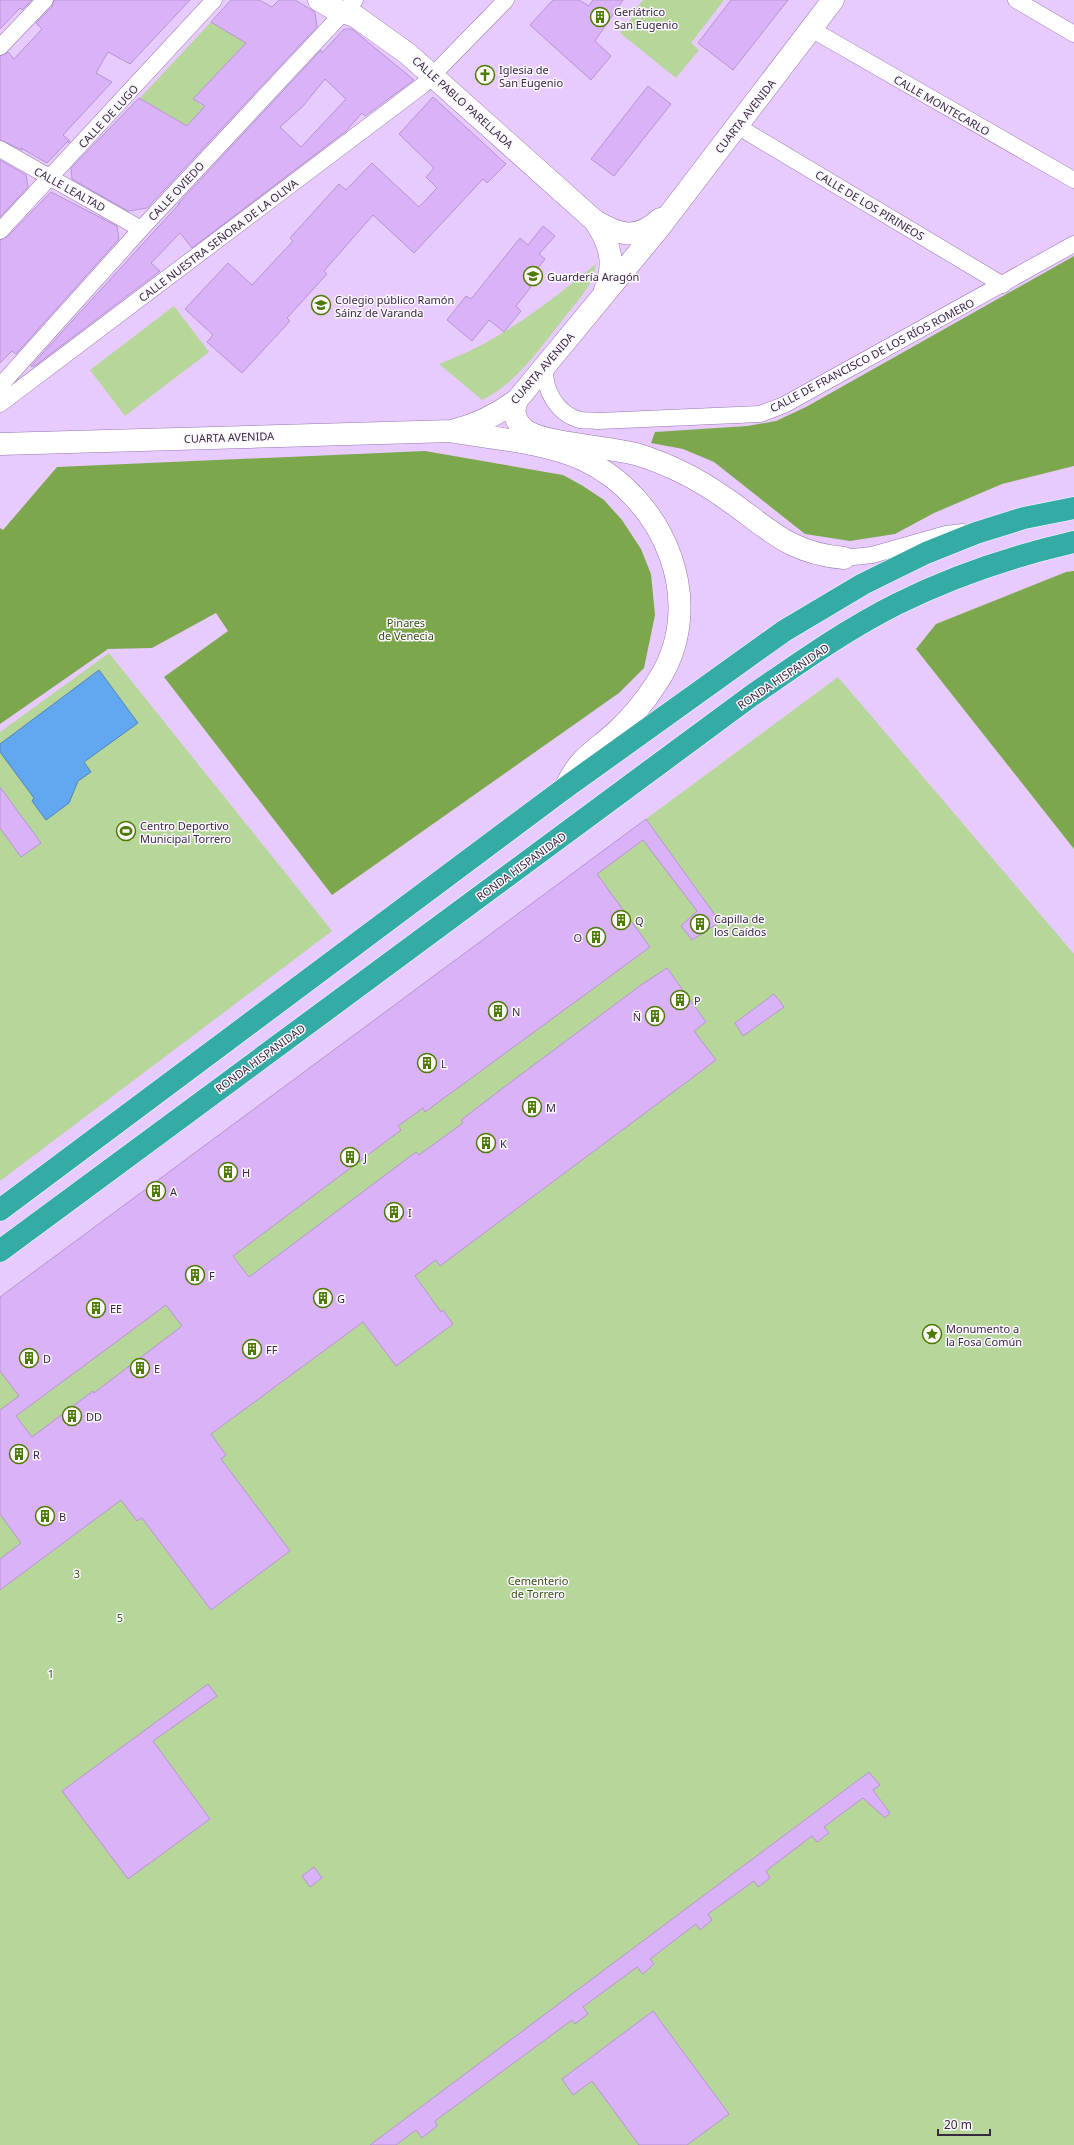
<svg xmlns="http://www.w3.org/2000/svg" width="1074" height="2145" font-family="'Noto Sans',sans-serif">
<rect width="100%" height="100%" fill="#e8cbfe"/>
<g fill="#b6d69a">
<polygon points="643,0 724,0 691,43 699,50 676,78 620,33 636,13 634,11"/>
<polygon points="211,22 246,43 193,99 204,107 187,126 140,98"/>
<path d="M 596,264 C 595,269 594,274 592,279 C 586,293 573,306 564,318 C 540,348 517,383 482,400 L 439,364 C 499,342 547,304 596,264 Z"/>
<polygon points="174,306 209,352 125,416 90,370"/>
<polygon points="109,653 332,931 0,1181 0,732"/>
<polygon points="838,677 1074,954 1074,2145 0,2145 0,1297"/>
</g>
<g fill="#7ca74d">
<polygon points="1074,256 1074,466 1002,484 934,513 895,534 850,541 805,534 714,462 683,449 651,443 655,432 747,426 776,421 806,407"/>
<polygon points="425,451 563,475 583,486 604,500 622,520 641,549 651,574 655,615 644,668 619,693 332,895 164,677 228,631 216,613 152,648 108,649 0,724 0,528 3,530 57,467"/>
<polygon points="1074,571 1074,849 916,649 936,624 1066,572"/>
</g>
<polygon fill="#61a8f1" stroke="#5482bc" points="99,670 138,723 84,762 91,772 78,781 69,803 46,820 32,801 34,798 0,752 0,744"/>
<g fill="#dab2f7" stroke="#b794d1" fill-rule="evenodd">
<polygon points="0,0 32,0 22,10 20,8 0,29"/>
<polygon points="54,0 190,0 130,64 108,52 96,73 112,82 63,135 70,141 68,143 68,141 47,163 21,148 22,150 0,140 0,56 8,52 14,59 42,29 36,23 52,7"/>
<polygon points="231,0 259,0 272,7 279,0 295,0 315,12 317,27 147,208 128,211 72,179 71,168 139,98 187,126 205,106 193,99 246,43 211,22"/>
<polygon points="553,0 579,0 589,6 593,0 623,0 595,41 611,56 591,80 530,25"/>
<polygon points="731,0 788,0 733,70 698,43"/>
<path d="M 344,29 L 352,29 L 414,80 L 365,116 L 362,113 L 346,131 L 192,248 L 180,233 L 151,263 L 160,271 L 36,365 L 32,367 L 31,366 L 180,203 L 178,204 L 321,50 L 322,53 ZM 325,79 L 346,99 L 301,147 L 280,127 L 303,106 Z"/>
<polygon points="648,86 671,104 614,176 591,159"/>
<polygon points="433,97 506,164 487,183 483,179 414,253 373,215 324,271 327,274 287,318 290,321 242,373 207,342 213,335 185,309 228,263 252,285 293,241 290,238 339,184 346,190 372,163 419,207 437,188 426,177 434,168 399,134"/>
<polygon points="0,160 26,175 28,187 0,217"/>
<polygon points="51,192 117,226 119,239 16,354 12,351 0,363 0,240 7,237"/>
<polygon points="543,226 555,236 539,254 545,259 526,283 531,287 516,306 521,311 504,332 489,320 472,341 447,320 466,296 471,299 520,238 528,245"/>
<polygon points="0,787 41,843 21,857 0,828"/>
<path d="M 646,819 L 720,922 L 692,940 L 681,926 L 697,911 L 643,840 L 597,874 L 650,947 L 425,1112 L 423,1108 L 398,1126 L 401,1130 L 233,1256 L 249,1277 L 416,1152 L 419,1155 L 463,1123 L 461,1120 L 507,1085 L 641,985 L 667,968 L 706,1022 L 694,1031 L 716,1060 L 440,1266 L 436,1260 L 415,1276 L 441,1312 L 443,1310 L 453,1324 L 396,1366 L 363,1322 L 211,1434 L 226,1455 L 221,1459 L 290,1551 L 211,1610 L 142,1518 L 137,1521 L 121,1500 L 0,1590 L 0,1559 L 21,1543 L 0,1514 L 0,1410 L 19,1396 L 0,1371 L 0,1297 ZM 166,1305 L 182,1326 L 94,1393 L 93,1391 L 32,1437 L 16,1416 Z"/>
<polygon points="774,994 784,1007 743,1036 735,1023"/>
<polygon points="208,1684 217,1696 153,1741 210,1819 128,1879 62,1791"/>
<polygon points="869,1772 880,1785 873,1790 890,1813 885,1818 863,1798 824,1827 829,1833 817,1842 812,1836 766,1871 770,1878 758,1887 754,1881 708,1914 712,1920 700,1930 696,1924 650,1959 654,1964 643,1974 637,1967 583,2007 588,2014 575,2024 572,2020 435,2121 437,2126 422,2138 416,2130 396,2145 370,2145"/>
<polygon points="314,1867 322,1878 310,1887 302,1876"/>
<polygon points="653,2011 729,2114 687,2145 639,2145 592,2081 573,2095 562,2079"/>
</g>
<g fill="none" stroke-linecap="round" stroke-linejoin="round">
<defs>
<g id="street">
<polyline points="1016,0 1074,34"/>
<polyline points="811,29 1074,180"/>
<polyline points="0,47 45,0"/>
<polyline points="737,126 1003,285"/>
<polyline points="0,149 141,229"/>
<polyline points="0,231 214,0"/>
<path d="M 545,368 C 544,390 557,414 580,420 C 586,421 593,420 599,421 L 760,414 L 784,405 L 1074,244"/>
<polyline points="0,386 141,229 355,0"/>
<polyline points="0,404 423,85 506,0"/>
<polyline points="844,558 872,555 946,534 963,532"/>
</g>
<g id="secondary">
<path d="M 319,0 L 334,9 L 355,16 L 408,54 L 595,221 C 620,235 636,241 660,219"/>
<path d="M 595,221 C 610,244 616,263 605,290"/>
<path d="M 517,400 C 512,411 515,422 525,430 C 544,444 612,447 639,455 C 671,465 698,479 725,498 C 769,528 787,553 844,558"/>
<path d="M 455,432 C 497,439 544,442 582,459 C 665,497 710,605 656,684 C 645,701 632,717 617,731 C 593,753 580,756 565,788"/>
<path d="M 0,444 L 452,431 C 476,425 497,415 517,400 L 659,228 L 833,0"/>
</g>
<g id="highway">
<polyline points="0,1210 565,788 784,631 863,584 926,553 976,533 1024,518 1074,508"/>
<path d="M 0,1251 L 751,696 C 798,664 845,630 897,604 C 953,576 1013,556 1074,542"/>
</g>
</defs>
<use href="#street" stroke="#9674ae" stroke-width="17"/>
<use href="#secondary" stroke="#9674ae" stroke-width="23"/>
<use href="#highway" stroke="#fff" stroke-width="23"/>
<use href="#street" stroke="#fff" stroke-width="16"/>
<use href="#secondary" stroke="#fff" stroke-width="22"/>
<use href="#highway" stroke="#34aba5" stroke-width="22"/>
</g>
<defs>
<symbol id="building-ring" viewBox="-11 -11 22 22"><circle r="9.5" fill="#fcf8fe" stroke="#4d7a00" stroke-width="1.5"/><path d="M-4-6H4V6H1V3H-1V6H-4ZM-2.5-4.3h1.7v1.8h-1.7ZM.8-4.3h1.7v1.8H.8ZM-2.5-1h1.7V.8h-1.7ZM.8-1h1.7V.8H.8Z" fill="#4d7a00"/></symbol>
<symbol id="church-ring" viewBox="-11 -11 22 22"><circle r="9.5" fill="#fcf8fe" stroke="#4d7a00" stroke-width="1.5"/><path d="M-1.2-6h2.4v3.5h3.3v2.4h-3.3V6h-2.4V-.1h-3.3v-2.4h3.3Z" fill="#4d7a00"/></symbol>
<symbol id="school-ring" viewBox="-11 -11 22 22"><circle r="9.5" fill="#fcf8fe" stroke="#4d7a00" stroke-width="1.5"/><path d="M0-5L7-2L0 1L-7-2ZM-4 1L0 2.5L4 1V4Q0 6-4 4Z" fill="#4d7a00"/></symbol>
<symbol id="stadium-ring" viewBox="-11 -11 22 22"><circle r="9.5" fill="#fcf8fe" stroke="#4d7a00" stroke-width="1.5"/><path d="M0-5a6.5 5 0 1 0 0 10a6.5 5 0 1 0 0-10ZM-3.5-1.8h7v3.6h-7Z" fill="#4d7a00"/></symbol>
<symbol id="sight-ring" viewBox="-11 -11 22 22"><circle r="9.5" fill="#fcf8fe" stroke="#4d7a00" stroke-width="1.5"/><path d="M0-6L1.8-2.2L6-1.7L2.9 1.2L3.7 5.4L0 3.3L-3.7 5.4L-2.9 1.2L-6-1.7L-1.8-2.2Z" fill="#4d7a00"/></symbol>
</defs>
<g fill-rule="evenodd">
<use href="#building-ring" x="589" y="6" width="22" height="22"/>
<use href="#church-ring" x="474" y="64" width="22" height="22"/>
<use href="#school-ring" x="522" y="265" width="22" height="22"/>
<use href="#school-ring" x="310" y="294" width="22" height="22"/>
<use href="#stadium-ring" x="115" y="820" width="22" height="22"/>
<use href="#building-ring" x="610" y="909" width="22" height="22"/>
<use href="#building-ring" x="689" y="913" width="22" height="22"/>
<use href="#building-ring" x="585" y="926" width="22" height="22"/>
<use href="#building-ring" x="669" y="989" width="22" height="22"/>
<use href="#building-ring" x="487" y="1000" width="22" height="22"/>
<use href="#building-ring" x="644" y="1005" width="22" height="22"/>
<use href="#building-ring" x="416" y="1052" width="22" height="22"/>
<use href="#building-ring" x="521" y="1096" width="22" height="22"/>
<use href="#building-ring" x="475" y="1132" width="22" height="22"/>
<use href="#building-ring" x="339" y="1146" width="22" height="22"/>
<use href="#building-ring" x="217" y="1161" width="22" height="22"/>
<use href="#building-ring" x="145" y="1180" width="22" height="22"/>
<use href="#building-ring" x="383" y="1201" width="22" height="22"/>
<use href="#building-ring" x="184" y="1264" width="22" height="22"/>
<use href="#building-ring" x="312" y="1287" width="22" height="22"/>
<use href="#building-ring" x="85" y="1297" width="22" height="22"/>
<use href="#sight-ring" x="921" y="1323" width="22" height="22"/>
<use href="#building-ring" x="241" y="1338" width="22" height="22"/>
<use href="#building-ring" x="18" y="1347" width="22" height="22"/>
<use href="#building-ring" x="129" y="1357" width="22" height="22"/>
<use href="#building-ring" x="61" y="1405" width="22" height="22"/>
<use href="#building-ring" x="8" y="1443" width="22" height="22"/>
<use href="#building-ring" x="34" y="1505" width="22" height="22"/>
</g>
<g text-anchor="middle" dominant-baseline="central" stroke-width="3" stroke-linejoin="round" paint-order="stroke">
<g font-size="11" fill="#372941" stroke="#fcf8fe" text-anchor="start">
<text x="614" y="11">Geriátrico<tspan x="614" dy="13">San Eugenio</tspan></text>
<text x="499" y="69">Iglesia de<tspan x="499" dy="13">San Eugenio</tspan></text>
<text x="547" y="276">Guardería Aragón</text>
<text x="335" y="299">Colegio público Ramón<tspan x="335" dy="13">Sáinz de Varanda</tspan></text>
<text x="140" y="825">Centro Deportivo<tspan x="140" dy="13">Municipal Torrero</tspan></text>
<text x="714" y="918">Capilla de<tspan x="714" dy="13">los Caídos</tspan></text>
<text x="635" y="920">Q</text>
<text x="582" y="937" text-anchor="end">O</text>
<text x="694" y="1000">P</text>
<text x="512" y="1011">N</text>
<text x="641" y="1016" text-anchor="end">Ñ</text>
<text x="441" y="1063">L</text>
<text x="546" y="1107">M</text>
<text x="500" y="1143">K</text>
<text x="364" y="1157">J</text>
<text x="242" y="1172">H</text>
<text x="170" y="1191">A</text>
<text x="408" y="1212">I</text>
<text x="209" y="1275">F</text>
<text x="337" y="1298">G</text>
<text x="110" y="1308">EE</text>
<text x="946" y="1328">Monumento a<tspan x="946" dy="13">la Fosa Común</tspan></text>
<text x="266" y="1349">FF</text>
<text x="43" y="1358">D</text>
<text x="154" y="1368">E</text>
<text x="86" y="1416">DD</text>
<text x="33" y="1454">R</text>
<text x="59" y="1516">B</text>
</g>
<g font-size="11" fill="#372941" stroke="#fcf8fe">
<text transform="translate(463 102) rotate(42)">CALLE PABLO PARELLADA</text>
<text transform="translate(942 105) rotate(30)">CALLE MONTECARLO</text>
<text transform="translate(108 116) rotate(-47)">CALLE DE LUGO</text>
<text transform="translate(745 116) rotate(-52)">CUARTA AVENIDA</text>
<text transform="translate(70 189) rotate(29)">CALLE LEALTAD</text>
<text transform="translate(176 191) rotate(-47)">CALLE OVIEDO</text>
<text transform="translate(870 205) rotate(31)">CALLE DE LOS PIRINEOS</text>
<text transform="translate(218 240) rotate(-37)">CALLE NUESTRA SEÑORA DE LA OLIVA</text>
<text transform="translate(872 355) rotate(-28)">CALLE DE FRANCISCO DE LOS RÍOS ROMERO</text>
<text transform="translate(542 368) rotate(-49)">CUARTA AVENIDA</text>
<text transform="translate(229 437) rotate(-2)">CUARTA AVENIDA</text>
<text transform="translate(783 676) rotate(-34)">RONDA HISPANIDAD</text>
<text transform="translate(521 866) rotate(-36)">RONDA HISPANIDAD</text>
<text transform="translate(260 1058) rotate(-36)">RONDA HISPANIDAD</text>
</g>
<g font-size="11" fill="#365112" stroke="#fcf8fe">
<text x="406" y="622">Pinares<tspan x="406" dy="13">de Venecia</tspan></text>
<text x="77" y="1573">3</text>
<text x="538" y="1580">Cementerio<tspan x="538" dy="13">de Torrero</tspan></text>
<text x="120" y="1617">5</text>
<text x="51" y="1673">1</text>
</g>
</g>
<path d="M938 2129v6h52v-6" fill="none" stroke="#372941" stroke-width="2"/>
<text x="944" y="2129" font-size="12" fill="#372941" stroke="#fcf8fe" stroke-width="3" paint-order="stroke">20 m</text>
</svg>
